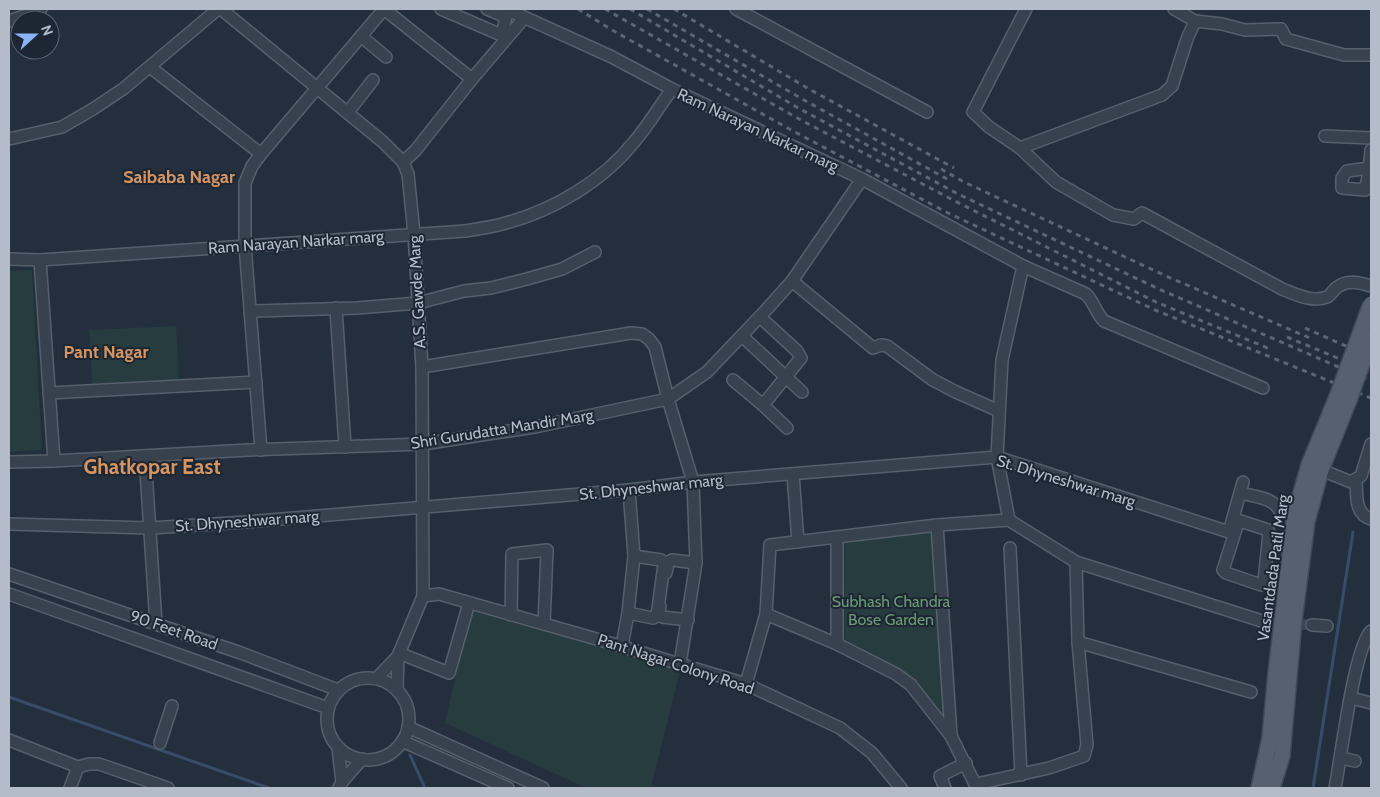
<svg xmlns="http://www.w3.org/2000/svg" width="1380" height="797" font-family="Cabin,sans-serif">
<rect width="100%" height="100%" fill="#242f3e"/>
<g fill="#263c3f">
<polygon points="32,270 42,450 9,452 9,271"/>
<polygon points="176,326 179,380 92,384 89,330"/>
<path d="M 932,532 L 945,717 C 936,706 927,693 917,683 C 897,664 868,656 845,641 L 844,596 L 845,543 Z"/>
<polygon points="471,608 680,671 651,788 586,788 445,723"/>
</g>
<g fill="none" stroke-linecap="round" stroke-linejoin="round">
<g stroke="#394c67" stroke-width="3">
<polyline points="9,697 269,788"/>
<polyline points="410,755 425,788"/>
<polyline points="1313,788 1353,532"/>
</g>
<polyline stroke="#3a4453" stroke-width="11" stroke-dasharray="11 5.5" stroke-linecap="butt" points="1265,622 1312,625"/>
<defs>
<g id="minor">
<polyline points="221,9 383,142 403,162 408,174 414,234 422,367 423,596 398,656 377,678"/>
<polyline points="384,9 472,79"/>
<polyline points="441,9 499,34 502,34 506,17 487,9"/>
<path d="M 506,9 L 612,57 L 672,89 L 862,179 L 1023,266 L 1086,294 C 1094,302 1096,313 1104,321 L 1263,388"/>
<polyline points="736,9 927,112"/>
<path d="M 1026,9 L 973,112 L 989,127 L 1020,148 L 1056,182 L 1113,215 L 1134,219 L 1142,213 L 1282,289 C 1295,294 1312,303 1327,297 C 1330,296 1332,292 1335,289 C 1346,279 1358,282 1371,286"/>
<polyline points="1174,9 1195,21 1222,24 1245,30 1281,29 1286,39 1344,55 1371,55"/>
<polyline points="9,21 33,13 41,9"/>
<polyline points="361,36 386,57"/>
<polyline points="150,67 261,154"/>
<polyline points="348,112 373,80"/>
<polyline points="1325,136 1371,138"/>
<polyline points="9,139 62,127 93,109 123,89 218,9"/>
<polyline points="1020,148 1162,95 1172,86 1187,39 1195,21"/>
<polyline points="403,162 415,151 472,79 524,18"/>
<polyline points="1369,168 1347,171 1342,178 1342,188 1365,190 1369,173 1371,150"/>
<path d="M 9,259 L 40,260 L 465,231 C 479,229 493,227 506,223 C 554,210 603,181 634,142 C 648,126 659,107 672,89"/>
<polyline points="40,260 54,461"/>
<polyline points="792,281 873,348 881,345 887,346 933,380 956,392 999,411"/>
<polyline points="336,308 345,447"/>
<polyline points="250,311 357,308 418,303 464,291 491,288 527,279 562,269 595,252"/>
<polyline points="760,317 797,351 801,358 763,405 787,428"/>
<polyline points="742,336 802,392"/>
<polyline points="422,367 631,333 642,334 649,339 655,347 668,399 693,482 696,563 680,664"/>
<polyline points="733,380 763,405"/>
<polyline points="49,393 256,382"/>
<polyline points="261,450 245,245 245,183 252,166 261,154 384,9"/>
<polyline points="145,456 156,624"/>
<polyline points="9,462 54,461 248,450 423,444 535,427 668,399 707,372 766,310 792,281 862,179"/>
<polyline points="1314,467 1351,482 1361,476 1371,444"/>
<polyline points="793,474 798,542"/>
<path d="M 1356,480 C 1357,494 1354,514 1371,519"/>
<path d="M 1241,493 C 1255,497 1273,497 1280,511"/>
<polyline points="1234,519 1268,530 1269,533 1264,582 1261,585 1226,573 1223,570 1237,526"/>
<polyline points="1009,520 997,457 1002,360 1023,266"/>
<polyline points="9,524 150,528 246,522 629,490 693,482 997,457 1229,532 1243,482"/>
<polyline points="937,525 951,735"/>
<polyline points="837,537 837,644"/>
<polyline points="1010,548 1021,775"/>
<polyline points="666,573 668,562 672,560 696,563"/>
<polyline points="9,574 241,653 338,690"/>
<polyline points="9,594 328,708"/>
<polyline points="423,596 439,594 600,640 746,684 840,728 872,753 901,788"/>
<polyline points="660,606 659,614 662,617 688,620"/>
<polyline points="628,613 653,618 657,616 664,564 661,560 634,556"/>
<polyline points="766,614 837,644 896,674 911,685 951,736 977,788"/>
<polyline points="511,615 512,554 547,550 544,624"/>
<polyline points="1312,625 1327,626"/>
<polyline points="1078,642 1251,692"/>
<polyline points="622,646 628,613 634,556 629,490"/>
<polyline points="399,653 449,673 469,603"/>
<circle cx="368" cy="719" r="41"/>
<polyline points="746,684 766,614 770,545 937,525 1009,520 1076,562 1265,622"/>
<polyline points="397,690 398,656"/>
<polyline points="1351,698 1371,703"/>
<polyline points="408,727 543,788"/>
<polyline points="9,740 78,767 89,764 99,764 168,788"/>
<polyline points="402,741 508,788"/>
<polyline points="160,743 172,706"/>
<polyline points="338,748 342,782"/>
<polyline points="1341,758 1355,761"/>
<polyline points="976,784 1049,768 1084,756 1087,745 1078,642 1076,562"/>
<polyline points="70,788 78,767"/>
<polyline points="339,788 342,782 362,759"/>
<polyline points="945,788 940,776 966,763"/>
<path d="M 1335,788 C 1341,758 1354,648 1371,631"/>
</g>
<g id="major">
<polyline points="1259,788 1270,738 1276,673 1295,514 1309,465 1337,397"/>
<polyline points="1272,788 1282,756 1294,620 1307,521 1321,470 1349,400"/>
</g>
</defs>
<use href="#minor" stroke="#565f6c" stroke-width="14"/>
<use href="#major" stroke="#414a57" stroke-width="18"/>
<use href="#minor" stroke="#38414e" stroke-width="11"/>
<use href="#major" stroke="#56606e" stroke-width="15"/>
<g stroke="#5a6575" stroke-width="3" stroke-dasharray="5 5" stroke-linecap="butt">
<polyline points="578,9 612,30 793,131 948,213 1155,310 1371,398"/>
<polyline points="605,9 799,119 953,200 1156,302 1270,349"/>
<polyline points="630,9 800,109 958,194 1161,290 1371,381"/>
<polyline points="647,9 804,100 947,179"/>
<polyline points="674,9 809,89 954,168"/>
<polyline points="941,169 964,182 1166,276 1312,339"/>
<polyline points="1305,328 1371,357"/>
<polyline points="1287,337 1371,372"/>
</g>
<defs>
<g id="major-bridge">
<polyline points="1337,397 1371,304"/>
<polyline points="1349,400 1371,338"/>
</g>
</defs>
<use href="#major-bridge" stroke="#414a57" stroke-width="18" stroke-linecap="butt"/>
<use href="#major-bridge" stroke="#56606e" stroke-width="15"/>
</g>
<g text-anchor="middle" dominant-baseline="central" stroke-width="4" stroke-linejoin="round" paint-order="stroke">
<g font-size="16" fill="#b4bcc9" stroke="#1d2633">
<text transform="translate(758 130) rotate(25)">Ram Narayan Narkar marg</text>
<text transform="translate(296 242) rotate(-4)">Ram Narayan Narkar marg</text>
<text transform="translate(417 292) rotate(-93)">A.S. Gawde Marg</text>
<text transform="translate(502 429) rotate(-9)">Shri Gurudatta Mandir Marg</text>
<text transform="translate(1066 481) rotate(17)">St. Dhyneshwar marg</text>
<text transform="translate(651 487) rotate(-6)">St. Dhyneshwar marg</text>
<text transform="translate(247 521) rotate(-4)">St. Dhyneshwar marg</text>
<text transform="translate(1273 568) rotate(-82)">Vasantdada Patil Marg</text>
<text transform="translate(174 630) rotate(19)">90 Feet Road</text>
<text transform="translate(676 664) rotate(18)">Pant Nagar Colony Road</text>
</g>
<g font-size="16" fill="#6b9a76" stroke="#1d2633">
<text x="891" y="601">Subhash Chandra<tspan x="891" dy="18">Bose Garden</tspan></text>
</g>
<g font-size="18" font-weight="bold" fill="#d59563" stroke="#1d2633">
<text x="179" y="177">Saibaba Nagar</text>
<text x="106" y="352">Pant Nagar</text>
</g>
<g font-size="21" font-weight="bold" fill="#d59563" stroke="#1d2633">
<text x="152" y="466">Ghatkopar East</text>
</g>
</g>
<rect width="1380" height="797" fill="none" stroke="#b4bcc9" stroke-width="20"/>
<g transform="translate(35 35) rotate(69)"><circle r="24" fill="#1d2633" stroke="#59626f"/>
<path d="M0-4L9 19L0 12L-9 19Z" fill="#8ab4f8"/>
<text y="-8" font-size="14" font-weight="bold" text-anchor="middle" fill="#b4bcc9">N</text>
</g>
</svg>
